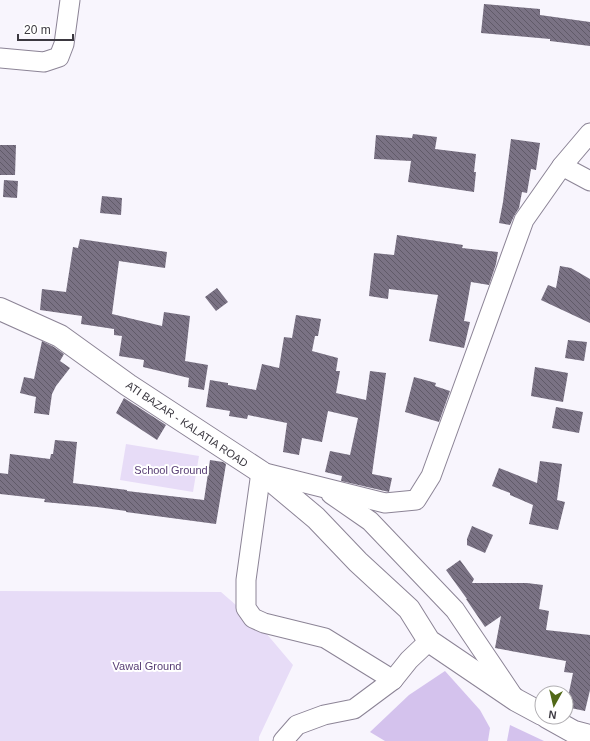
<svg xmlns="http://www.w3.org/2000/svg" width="590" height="741" font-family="Arial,sans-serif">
<defs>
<pattern id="building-back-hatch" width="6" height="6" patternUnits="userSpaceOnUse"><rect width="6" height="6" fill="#7a7284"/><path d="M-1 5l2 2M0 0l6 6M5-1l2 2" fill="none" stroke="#605a68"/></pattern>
</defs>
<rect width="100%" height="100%" fill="#f8f5fd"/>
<g fill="#e7dcf7">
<polygon points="126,444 199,456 193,492 120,480"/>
<polygon points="0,591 221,592 260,626 293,665 259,737 259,741 0,741"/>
</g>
<g fill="#d4c2ed">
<polygon points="445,671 480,710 490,728 488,741 385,741 370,732 409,695"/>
<polygon points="510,725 544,741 507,741"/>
</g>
<g fill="url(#building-back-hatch)">
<polygon points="484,4 540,9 540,15 590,22 590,46 550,41 550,39 481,33"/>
<polygon points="413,134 437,137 435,149 476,154 474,172 476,172 474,192 408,182 411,161 374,159 376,135 412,138"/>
<polygon points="511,139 540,143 536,170 531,169 527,193 522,192 519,208 514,216 510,225 499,223 503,202"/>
<polygon points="0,145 16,145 15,175 0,175"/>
<polygon points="4,180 18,181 17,198 3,197"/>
<polygon points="102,196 122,198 121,215 100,213"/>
<polygon points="397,235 463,245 462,248 498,252 496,264 489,285 471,282 464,321 470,322 464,348 429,341 438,295 389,289 388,299 369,296 374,253 394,255"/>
<polygon points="80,239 167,252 165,268 119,261 112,314 162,326 164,312 190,316 185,361 208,365 204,390 188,387 189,378 143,367 144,360 119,356 122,336 114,335 114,329 81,324 82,316 40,310 42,289 66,292 73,247 78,248"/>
<polygon points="560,266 571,268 590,279 590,323 541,300 548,285 556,288"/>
<polygon points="217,288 228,302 216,311 205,297"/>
<polygon points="296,315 321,319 318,336 315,336 312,351 338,358 336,371 340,371 336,393 366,400 370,371 386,373 372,474 392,478 389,492 341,481 342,476 325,472 330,451 350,455 358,418 328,411 322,442 302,438 299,455 283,452 287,423 248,415 247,419 229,416 230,411 206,407 210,380 228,383 228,385 256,390 262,364 279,368 284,337 292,338"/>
<polygon points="568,340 587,342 584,361 565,358"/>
<polygon points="42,341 54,347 64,354 60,361 70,368 56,386 52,394 49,415 34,413 36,397 20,393 24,377 34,379"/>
<polygon points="535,367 568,373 563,402 531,396"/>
<polygon points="414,377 436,383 435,386 450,391 439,422 405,412"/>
<polygon points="124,398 166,425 157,440 116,413"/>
<polygon points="556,407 583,412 579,433 552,428"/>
<polygon points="55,440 77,442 73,483 127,490 127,491 204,500 210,460 223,462 226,464 216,524 126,512 126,511 97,507 44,502 45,499 0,494 0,473 8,474 10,454 50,459 51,454 53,454"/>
<polygon points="540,461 562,464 557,500 565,502 558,530 529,524 533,505 510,495 510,493 492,486 499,468 537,483"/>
<polygon points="472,526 493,535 485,553 467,545 467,539"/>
<polygon points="460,560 474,579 472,583 527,583 543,585 539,609 549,611 546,630 590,635 590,690 585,711 566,707 573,673 564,672 566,661 495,648 501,616 485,627 466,599 467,599 446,570"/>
</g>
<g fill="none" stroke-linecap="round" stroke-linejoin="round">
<defs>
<g id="minor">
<polyline points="0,58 44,62 59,57 64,44 70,0"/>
<polyline points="562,166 590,181"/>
<polyline points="331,494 370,521 455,610 513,696"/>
<polyline points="393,680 325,638 264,623 253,618 246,608 246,580 261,472 385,503 416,500 431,476 524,220 562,166 590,133"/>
<polyline points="283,741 297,725 324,715 354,709 393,680 409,660 429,641"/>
</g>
<g id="major">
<polyline points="0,309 60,336 128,385 261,472 316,518 358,562 409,609 429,641 516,700 542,714"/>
<polyline points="547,717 574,732 590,736"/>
</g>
</defs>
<use href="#minor" stroke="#8c8496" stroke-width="21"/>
<use href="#major" stroke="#8c8496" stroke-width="24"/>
<use href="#minor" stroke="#fff" stroke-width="19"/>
<use href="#major" stroke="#fff" stroke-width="22"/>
</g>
<g text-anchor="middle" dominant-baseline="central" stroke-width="4" stroke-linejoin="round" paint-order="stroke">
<g font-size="11" fill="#3b3840" stroke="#fff">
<text transform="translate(187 424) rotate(34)">ATI BAZAR - KALATIA ROAD</text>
</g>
<g font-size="11" fill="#573d74" stroke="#fff">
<text x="171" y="470">School Ground</text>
<text x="147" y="666">Vawal Ground</text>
</g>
</g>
<g transform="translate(554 705) rotate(188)"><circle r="19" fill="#ffffff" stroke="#b1afb3"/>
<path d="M0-3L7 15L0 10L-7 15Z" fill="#516817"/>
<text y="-6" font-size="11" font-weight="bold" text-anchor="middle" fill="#3b3840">N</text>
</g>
<path d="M18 34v6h55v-6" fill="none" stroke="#3b3840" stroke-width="2"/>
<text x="24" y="34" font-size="12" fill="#3b3840" stroke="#ffffff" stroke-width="3" paint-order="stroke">20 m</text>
</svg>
